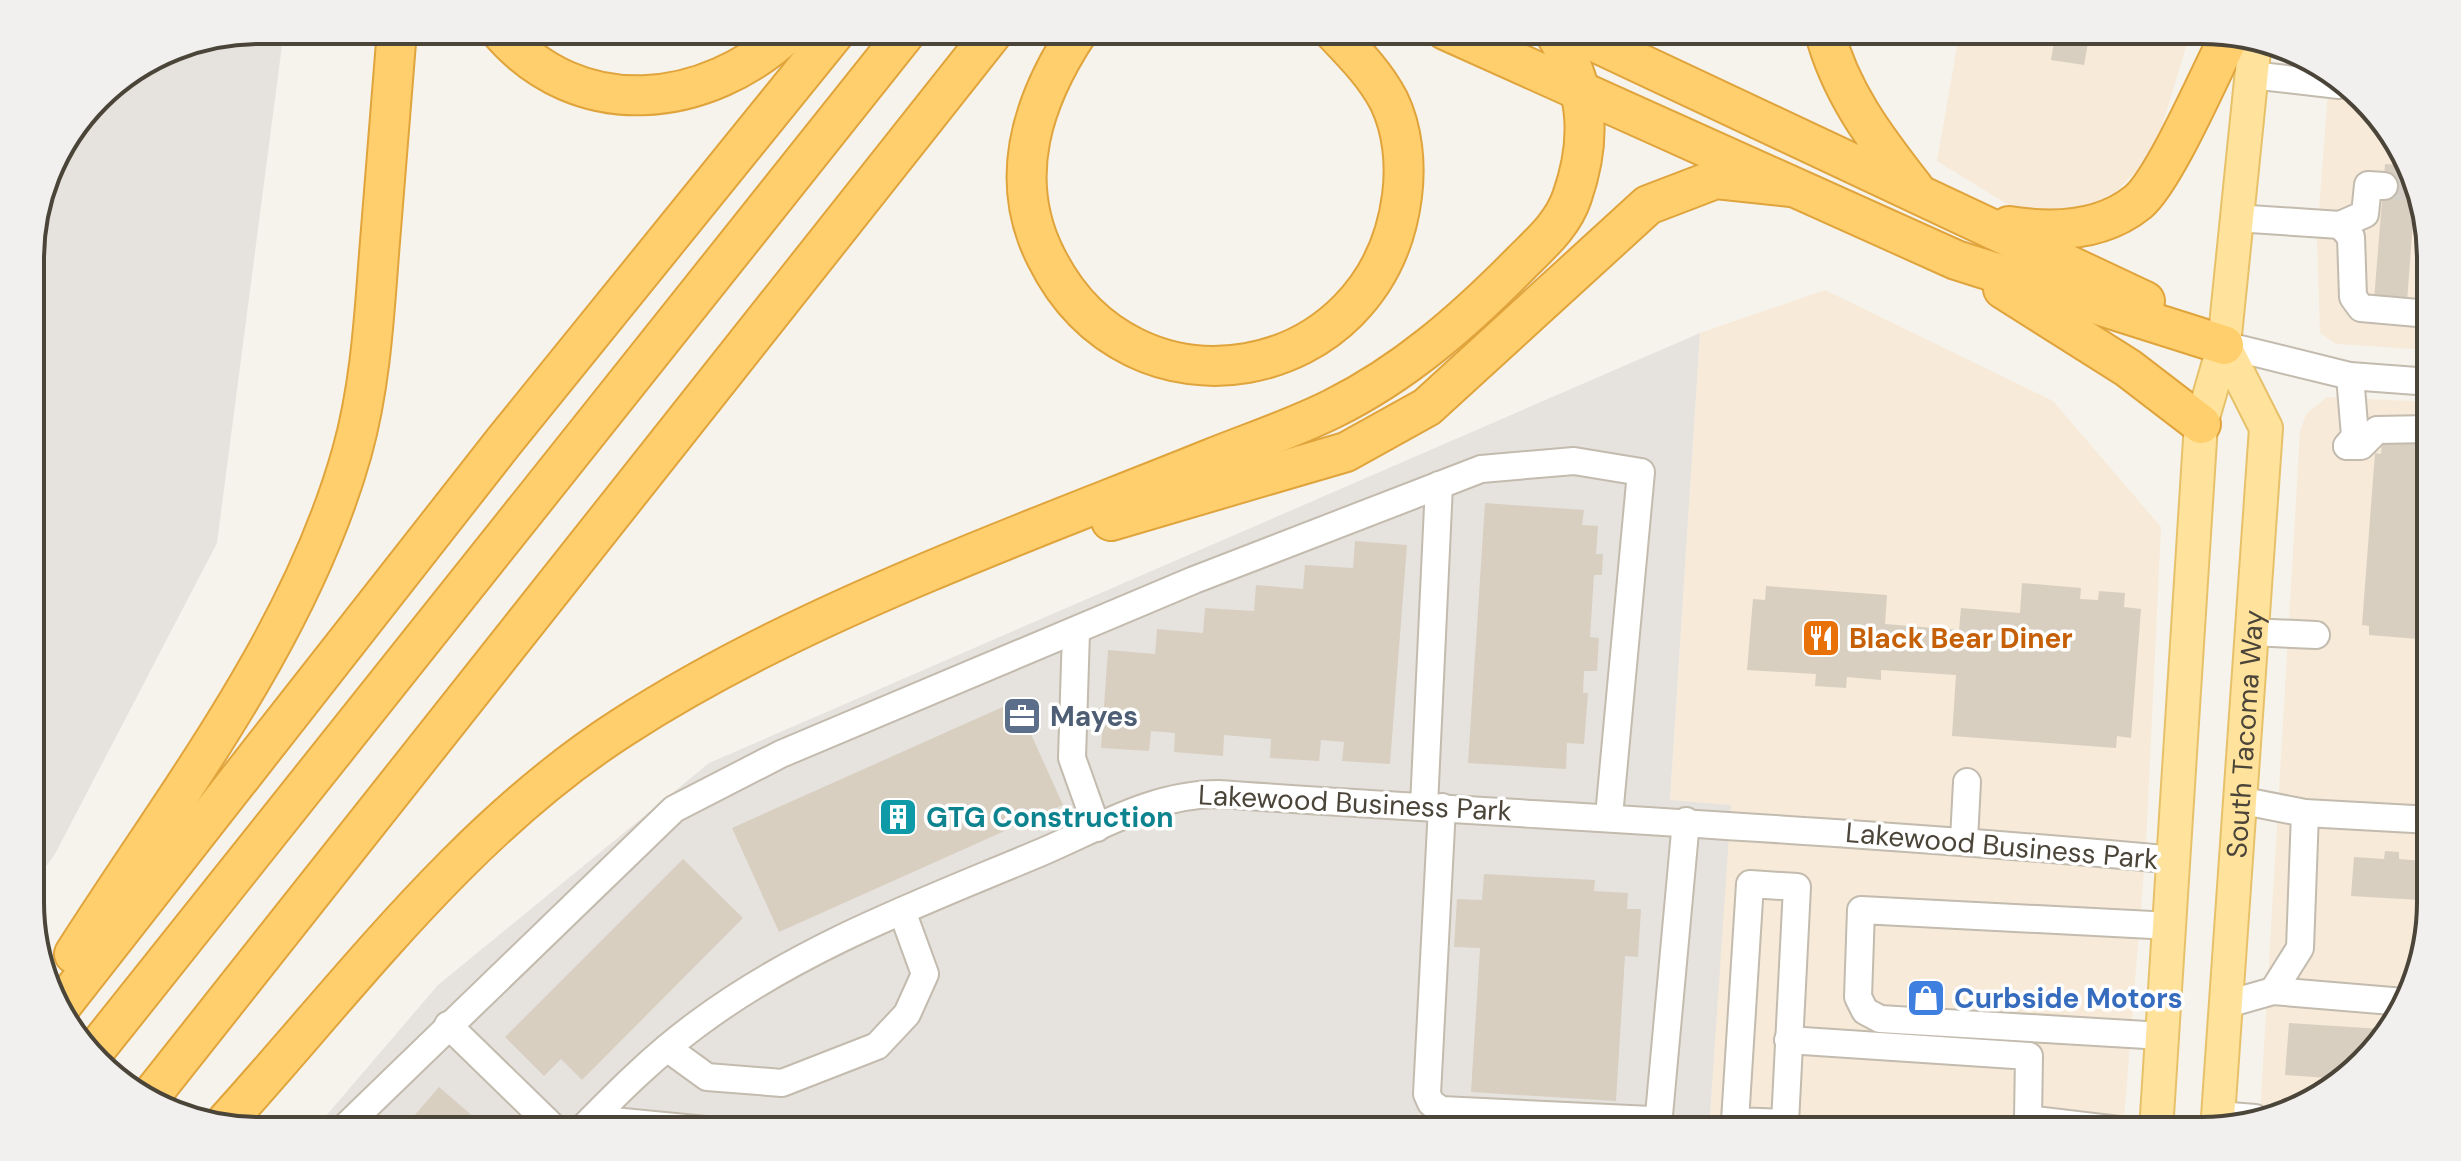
<svg xmlns="http://www.w3.org/2000/svg" width="2461" height="1161" font-family="'DM Sans',sans-serif">
<rect width="100%" height="100%" fill="#f6f3ec"/>
<g fill="#f7ead8">
<polygon points="1960,30 2191,30 2161,130 2143,165 2115,192 2098,201 2062,212 2025,210 2007,204 1937,161"/>
<polygon points="2329,78 2384,120 2429,229 2429,350 2336,344 2320,333 2317,237"/>
<polygon points="1825,290 2053,401 2161,527 2146,844 2123,1131 1709,1131 1730,805 1670,801 1700,333"/>
<polygon points="2327,397 2430,402 2431,903 2413,990 2330,1092 2260,1116 2300,432 2306,414"/>
</g>
<g fill="#e6e2dd">
<polygon points="259,30 284,30 217,543 55,854 32,886 31,243 54,157 108,87 172,47"/>
<polygon points="1700,333 1670,800 1731,805 1709,1131 313,1131 438,985 709,763"/>
</g>
<g fill="#d8cfc1">
<polygon points="2056,30 2107,30 2105,46 2088,43 2084,65 2051,60"/>
<polygon points="2385,164 2403,165 2415,195 2407,302 2374,300"/>
<polygon points="2382,441 2430,445 2430,640 2369,635 2369,626 2362,625 2375,453 2381,454"/>
<polygon points="1485,503 1584,510 1582,525 1598,526 1596,554 1603,554 1602,575 1594,575 1590,637 1599,638 1597,671 1584,671 1583,693 1588,693 1584,744 1567,743 1566,769 1468,763"/>
<polygon points="1355,541 1407,545 1390,764 1342,761 1344,742 1321,740 1319,761 1270,758 1271,739 1224,735 1223,756 1174,752 1175,733 1151,731 1149,751 1101,748 1108,650 1155,654 1157,629 1203,633 1205,608 1254,611 1256,585 1303,589 1305,565 1353,568"/>
<polygon points="2022,583 2081,588 2080,599 2098,600 2099,591 2125,593 2124,607 2141,609 2131,738 2117,736 2116,748 1952,736 1956,675 1881,670 1881,680 1847,677 1846,688 1815,686 1816,674 1747,670 1753,599 1765,600 1766,586 1887,595 1885,624 1959,630 1961,608 2020,613"/>
<polygon points="1016,701 1063,805 779,932 732,828"/>
<polygon points="2385,851 2399,852 2399,859 2424,861 2423,879 2431,879 2431,890 2421,890 2420,900 2351,896 2354,857 2384,859"/>
<polygon points="683,859 743,918 582,1080 561,1059 544,1076 505,1037"/>
<polygon points="1484,874 1595,880 1594,891 1628,893 1627,909 1641,909 1638,957 1625,956 1616,1101 1471,1092 1480,948 1454,947 1457,899 1482,900"/>
<polygon points="2289,1023 2381,1029 2341,1079 2285,1075"/>
<polygon points="439,1087 490,1131 401,1131"/>
</g>
<g fill="none" stroke-linecap="round" stroke-linejoin="round">
<polyline stroke="#d4d0c8" stroke-width="26" stroke-dasharray="26 13" stroke-linecap="butt" points="2384,186 2412,188"/>
<defs>
<g id="minor">
<polyline points="2251,75 2339,85"/>
<polyline points="2235,218 2340,225 2365,214 2368,185 2384,186"/>
<polyline points="2340,225 2351,237 2353,297 2361,308 2429,314"/>
<polyline points="2224,345 2350,376 2430,382"/>
<polyline points="2347,446 2361,446 2377,430 2430,429"/>
<polyline points="2347,446 2355,436 2350,376"/>
<polyline points="1076,632 1072,758 1097,828"/>
<polyline points="2250,632 2316,635"/>
<polyline points="2239,800 2305,813 2431,820"/>
<polyline points="1424,806 1439,485"/>
<polyline points="1442,807 1427,1094 1431,1103 1441,1110 1651,1120 1659,1115 1686,821"/>
<polyline points="1964,840 1967,782"/>
<polygon points="1750,884 1797,887 1785,1123 1735,1121"/>
<polyline points="2273,991 2300,948 2305,813"/>
<polyline points="2224,1005 2273,991 2404,1002"/>
<polyline points="448,1025 557,1131"/>
<polyline points="2163,1036 1880,1019 1865,1011 1858,997 1861,910 2171,926"/>
<polyline points="1788,1040 2029,1056 2028,1119 2127,1131"/>
<polyline points="667,1048 707,1077 782,1083 877,1046 907,1014 925,974 902,911"/>
<polyline points="2218,1115 2255,1118"/>
<polyline points="592,1119 716,1131"/>
<polyline points="341,1131 674,809 781,754 1194,580 1481,469 1574,461 1641,472 1609,816"/>
<path d="M 580,1131 C 617,1093 654,1056 696,1025 C 800,947 923,902 1042,852 C 1100,827 1154,794 1218,794 C 1537,816 1857,830 2175,860"/>
</g>
<g id="major">
<polyline points="2156,1131 2201,424 2224,345 2255,41"/>
<path id="s1" d="M 2217,1131 L 2266,428 L 2224,345"/>
</g>
<g id="highway">
<path d="M 499,30 C 579,124 707,110 791,30"/>
<path d="M 1079,30 C 1033,99 1006,178 1046,257 C 1132,431 1378,386 1402,196 C 1406,165 1403,130 1389,101 C 1375,74 1353,52 1332,30"/>
<polyline points="1445,30 1956,260 2224,345"/>
<polyline points="1569,30 2145,301"/>
<path d="M 1824,30 C 1840,92 1875,138 1914,188"/>
<path d="M 2009,226 C 2053,233 2101,232 2138,202 C 2165,179 2211,72 2230,35"/>
<polyline points="2003,289 2128,368 2201,424"/>
<polyline points="1111,521 1346,452 1427,407 1648,205 1716,179 1791,187"/>
<path d="M 74,954 C 176,794 300,637 352,452 C 370,388 374,320 379,254 C 385,179 391,105 397,30"/>
<polyline points="62,1005 505,440 837,30"/>
<polyline points="93,1053 908,30"/>
<polyline points="150,1097 995,30"/>
<path d="M 224,1124 C 349,986 464,829 623,727 C 719,665 824,616 928,572 C 1022,532 1118,496 1212,458 C 1252,442 1294,428 1332,409 C 1405,373 1465,320 1522,262 C 1541,243 1563,224 1572,197 C 1594,134 1587,85 1553,30"/>
</g>
</defs>
<use href="#minor" stroke="#c2bbae" stroke-width="30"/>
<use href="#major" stroke="#e6c16a" stroke-width="36"/>
<use href="#highway" stroke="#e0a43c" stroke-width="42"/>
<use href="#minor" stroke="#fff" stroke-width="26"/>
<use href="#major" stroke="#ffe39c" stroke-width="32"/>
<use href="#highway" stroke="#ffcf6e" stroke-width="38"/>
</g>
<defs>
<symbol id="restaurant-square" viewBox="-11 -11 22 22"><rect x="-9" y="-9" width="18" height="18" rx="4" fill="#e8710a" stroke="#fff"/><path d="M-5-6h1v4h1v-4h1v4h1v-4h1v5L-1.5 .5V6h-2V.5L-5-1ZM5-6V6H3V1.5H1.5Q1.5-4 5-6Z" fill="#fff"/></symbol>
<symbol id="office-square" viewBox="-11 -11 22 22"><rect x="-9" y="-9" width="18" height="18" rx="4" fill="#5c6f8a" stroke="#fff"/><path d="M-6-3h4V-5.5h4V-3h4V5H-6ZM-1-4.5V-3h2v-1.5ZM-6 0V1H6V0Z" fill="#fff"/></symbol>
<symbol id="building-square" viewBox="-11 -11 22 22"><rect x="-9" y="-9" width="18" height="18" rx="4" fill="#0f9aa8" stroke="#fff"/><path d="M-4-6H4V6H1V3H-1V6H-4ZM-2.5-4.3h1.7v1.8h-1.7ZM.8-4.3h1.7v1.8H.8ZM-2.5-1h1.7V.8h-1.7ZM.8-1h1.7V.8H.8Z" fill="#fff"/></symbol>
<symbol id="shop-square" viewBox="-11 -11 22 22"><rect x="-9" y="-9" width="18" height="18" rx="4" fill="#3f7fe0" stroke="#fff"/><path d="M-5-2.5h2.3a2.7 3.5 0 0 1 5.4 0H5L5.5 6h-11ZM-1.5-2.5h3a1.5 2.3 0 0 0-3 0Z" fill="#fff"/></symbol>
</defs>
<g fill-rule="evenodd">
<use href="#restaurant-square" x="1799" y="616" width="44" height="44"/>
<use href="#office-square" x="1000" y="694" width="44" height="44"/>
<use href="#building-square" x="876" y="795" width="44" height="44"/>
<use href="#shop-square" x="1904" y="976" width="44" height="44"/>
</g>
<g text-anchor="middle" dominant-baseline="central" stroke-width="7" stroke-linejoin="round" paint-order="stroke">
<g font-size="28" font-weight="bold" fill="#c56008" stroke="#fff" text-anchor="start">
<text x="1849" y="638">Black Bear Diner</text>
</g>
<g font-size="28" font-weight="bold" fill="#4e5e75" stroke="#fff" text-anchor="start">
<text x="1050" y="716">Mayes</text>
</g>
<g font-size="28" fill="#4b4439" stroke="#fff">
<text stroke="none"><textPath href="#s1" startOffset="398">South Tacoma Way</textPath></text>
<text transform="translate(1355 803) rotate(3)">Lakewood Business Park</text>
<text transform="translate(2002 846) rotate(5)">Lakewood Business Park</text>
</g>
<g font-size="28" font-weight="bold" fill="#0d838f" stroke="#fff" text-anchor="start">
<text x="926" y="817">GTG Construction</text>
</g>
<g font-size="28" font-weight="bold" fill="#366cbe" stroke="#fff" text-anchor="start">
<text x="1954" y="998">Curbside Motors</text>
</g>
</g>
<path d="M0 0H2461V1161H0ZM259 44H2202A215 215 0 0 1 2417 259V902A215 215 0 0 1 2202 1117H259A215 215 0 0 1 44 902V259A215 215 0 0 1 259 44Z" fill="#f1f0ef" fill-rule="evenodd"/>
<path fill="none" stroke="#4b4439" stroke-width="4" d="M259 44H2202A215 215 0 0 1 2417 259V902A215 215 0 0 1 2202 1117H259A215 215 0 0 1 44 902V259A215 215 0 0 1 259 44Z"/>
</svg>
